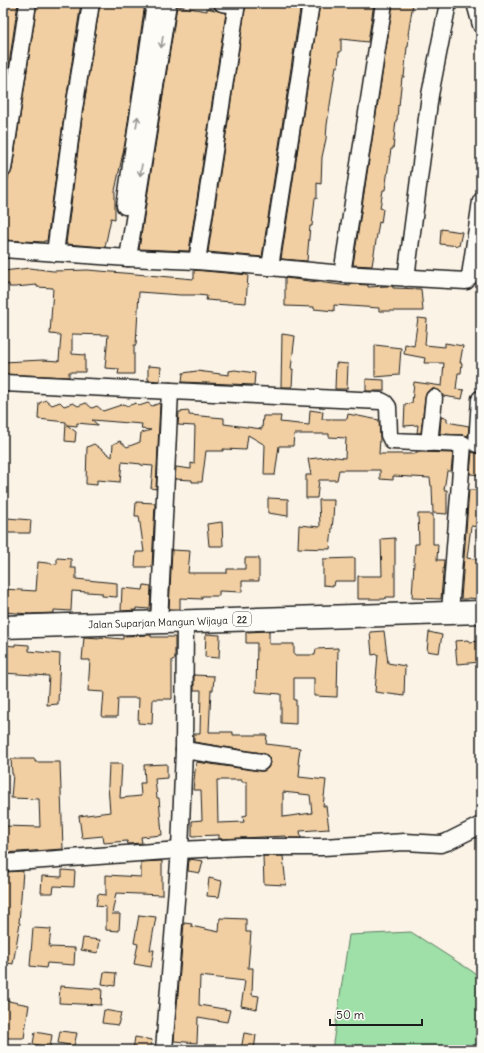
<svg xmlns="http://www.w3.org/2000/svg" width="484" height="1053" font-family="Delius,sans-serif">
<rect width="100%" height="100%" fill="#fbf3e6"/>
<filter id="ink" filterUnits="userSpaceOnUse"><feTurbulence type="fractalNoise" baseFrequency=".025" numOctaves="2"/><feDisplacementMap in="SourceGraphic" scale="8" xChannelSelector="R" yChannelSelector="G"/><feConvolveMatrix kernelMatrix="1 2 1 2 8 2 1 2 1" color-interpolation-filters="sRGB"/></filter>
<g filter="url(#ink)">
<polygon fill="#9fdfa8" stroke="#5e7e62" points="411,932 481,977 481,1050 332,1050 349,935"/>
<g fill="#f1cfa2" stroke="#1c1c1c" fill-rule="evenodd">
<polygon points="3,3 18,3 7,78 3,78"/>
<polygon points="37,3 81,3 65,108 47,241 44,241 44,242 3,240 4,180 8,180 8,177 12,170"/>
<polygon points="100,3 145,3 125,143 115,191 115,219 111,218 105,247 66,244 83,110"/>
<polygon points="246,3 301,3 262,257 208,252"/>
<polygon points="320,3 374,3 368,42 341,39 341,52 339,52 338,67 336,66 327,125 326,139 322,157 321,184 317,183 317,199 315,198 312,226 310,226 307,261 281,259"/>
<polygon points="393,3 413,3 408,35 409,36 408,47 407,47 404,77 402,77 399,106 398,105 397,120 396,120 393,149 391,149 385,190 383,190 380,208 383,209 381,223 379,222 372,266 353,265"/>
<polygon points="177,6 207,11 207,8 226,13 189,251 139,249"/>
<polygon points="441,229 462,232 459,246 440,244"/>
<polygon points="30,268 53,271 88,270 194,279 194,270 248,275 246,303 206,300 207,296 197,295 180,295 139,292 136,345 134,345 134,374 118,374 119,369 105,368 108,335 72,334 72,354 85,355 85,372 69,372 69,377 3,374 3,362 43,360 59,361 61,335 50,334 53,288 37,287 37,285 15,287 9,287 9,284 3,285 3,271"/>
<polygon points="285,278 350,286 350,284 368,285 368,287 387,286 393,286 393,288 421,289 423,311 379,311 379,308 334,305 334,311 314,309 314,307 285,306"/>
<polygon points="418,318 427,319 425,345 445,347 445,343 463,346 460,363 462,363 461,373 458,373 456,389 464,390 462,399 443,396 440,391 435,389 431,389 427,392 425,397 421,433 417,433 418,425 404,426 405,404 412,403 414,382 442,386 444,363 424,363 425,358 404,354 405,344 414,346"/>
<polygon points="282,334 295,336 291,369 293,369 292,387 281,387"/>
<polygon points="375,345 401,348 399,375 375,377"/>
<polygon points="336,363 348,364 347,389 335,389"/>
<polygon points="148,366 161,367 160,381 148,380"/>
<polygon points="235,370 255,373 254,385 182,382 183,373 197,371 229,375 229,371"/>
<polygon points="366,379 384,380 384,391 366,391"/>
<polygon points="46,400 52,405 60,402 64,406 73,403 78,406 86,403 92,408 97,406 103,411 124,404 127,406 136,403 139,406 148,403 152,406 160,403 156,489 151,488 153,466 141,465 141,464 122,462 120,482 97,480 97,485 86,484 87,447 94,444 112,457 113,444 120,441 127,447 140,442 141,433 151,430 141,429 142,424 92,420 98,425 77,423 77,426 67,425 76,432 75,442 65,441 66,422 38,419 39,403"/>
<polygon points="310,410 323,412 322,419 347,419 348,414 379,420 380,438 379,454 415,454 416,452 453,453 451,471 447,471 444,490 447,490 447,514 433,513 432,486 431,486 430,478 393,476 393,480 380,479 380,470 339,470 337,480 319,480 317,498 306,498 306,475 311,475 308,459 327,457 327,456 345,458 346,438 329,437 329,434 294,434 293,446 279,446 275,475 264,475 265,445 248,435 246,450 223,449 223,451 206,451 202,482 192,482 192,480 175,479 176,467 191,469 191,463 194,464 195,426 178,425 179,412 189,411 189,415 224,418 224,424 262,429 263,416 281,416 280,422 309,425"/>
<polygon points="441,417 447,418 447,422 469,426 468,436 463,435 440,434"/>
<polygon points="472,452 477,453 481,453 481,475 470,474"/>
<polygon points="469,490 481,490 481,527 471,526 467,558 480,560 478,577 481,577 481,599 468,598 468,599 461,599"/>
<polygon points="268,498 288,499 288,516 268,513"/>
<polygon points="319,500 334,500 333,519 330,549 298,548 299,525 320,527"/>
<polygon points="136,502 155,503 152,567 135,567 136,552 144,552 139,516 135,516"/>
<polygon points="418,514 433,514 433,544 438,544 437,560 444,560 441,599 412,598 415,544 419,544"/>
<polygon points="7,518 31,520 30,533 7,533"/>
<polygon points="222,522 223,546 209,546 207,524"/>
<polygon points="395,538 395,597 386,597 385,599 358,599 358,576 382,576 381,539"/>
<polygon points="172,550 190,551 188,573 227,573 227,569 245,569 245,558 259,558 259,581 242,581 242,592 219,591 219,596 202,596 202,599 180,598 180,609 169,609"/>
<polygon points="57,558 71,559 71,568 76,568 76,579 117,583 117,597 102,596 102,593 72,591 71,611 54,610 54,613 30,614 3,612 3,589 36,591 38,562 57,564"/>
<polygon points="355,558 355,581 335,581 334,586 323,585 323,559"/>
<polygon points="144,585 151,586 150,609 136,608 136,610 121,611 122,588 143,590"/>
<polygon points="269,631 269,644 294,644 294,655 315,655 316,649 338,648 337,697 314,696 314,678 294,678 294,700 296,700 296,724 281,723 281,694 256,692 257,643 246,643 246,632"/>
<polygon points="384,631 388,663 405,666 404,696 375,692 378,654 372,655 370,632"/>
<polygon points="429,632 442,635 439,653 427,651"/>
<polygon points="206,634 220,635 219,658 205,657"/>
<polygon points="151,635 151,637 175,637 175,659 172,660 172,699 153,699 152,724 138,723 139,698 118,698 117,717 102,717 104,692 88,691 90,660 82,660 84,637 100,638 100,637 123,639 123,636"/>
<polygon points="469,640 469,642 481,641 481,662 457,664 455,641"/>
<polygon points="15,644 29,645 29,651 60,654 58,704 47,705 49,676 3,673 3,645 15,646"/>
<path d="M 194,675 L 214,676 L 213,690 L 211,690 L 209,732 L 233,732 L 233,735 L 267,735 L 266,744 L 300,748 L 298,764 L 300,765 L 299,777 L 326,780 L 323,806 L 326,806 L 329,829 L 300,831 L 301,838 L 287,838 L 286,836 L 219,839 L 219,835 L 192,836 L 192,821 L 202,820 L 201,790 L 193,790 L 196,762 L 260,771 L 264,771 L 268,768 L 270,763 L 270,759 L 267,755 L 262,753 L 194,742 L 194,734 L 200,734 L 201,690 L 194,690 ZM 217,780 L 242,780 L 242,782 L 247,782 L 247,815 L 243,816 L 244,822 L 218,823 ZM 283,792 L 310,795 L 312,813 L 283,817 Z"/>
<polygon points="11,759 35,759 35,762 60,762 63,849 3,853 3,826 40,827 39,799 11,798 13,774 12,774"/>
<polygon points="109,764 122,764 120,798 141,796 140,783 145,783 144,765 167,764 167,778 155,779 157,798 159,798 162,835 141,837 142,843 128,844 127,841 104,843 103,836 82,838 79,816 110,812 108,786"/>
<polygon points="263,856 283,856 286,885 264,884"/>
<polygon points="189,859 203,861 200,873 188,871"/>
<polygon points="162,861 162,895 116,893 112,914 120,914 119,931 106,930 106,907 96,906 98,894 106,895 106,875 141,877 141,862"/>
<polygon points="62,870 75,871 74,887 54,886 53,893 41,893 42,876 62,877"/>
<polygon points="23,871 19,923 20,923 13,964 3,962 3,896 5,872"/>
<polygon points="209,878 222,881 219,897 207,896"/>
<polygon points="139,915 156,917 150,950 154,950 151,967 134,964 138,944 134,943"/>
<polygon points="220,918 246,919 246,932 251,932 248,968 253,968 252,995 259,996 257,1009 241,1006 245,981 200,976 199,1005 230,1010 227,1022 198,1017 197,1043 174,1041 184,923 192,924 191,926 219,932"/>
<polygon points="33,928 51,929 49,947 75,948 74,965 47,963 46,968 30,966"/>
<polygon points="83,938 100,940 98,953 81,950"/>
<polygon points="104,972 116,973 115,986 102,984"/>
<polygon points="60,986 102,989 101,1005 59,1003"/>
<polygon points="3,1000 29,1005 24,1038 3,1038"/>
<polygon points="104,1010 121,1013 118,1025 102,1023"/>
<polygon points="60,1031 77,1033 74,1046 58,1043"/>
<polygon points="35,1032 52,1035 50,1047 33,1044"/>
<polygon points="244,1033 256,1035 254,1050 241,1050"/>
<polygon points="135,1037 152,1040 150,1050 133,1050"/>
</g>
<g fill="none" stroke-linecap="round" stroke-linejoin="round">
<defs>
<g id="minor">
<polyline points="222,3 237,5"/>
<polyline points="311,3 270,267 342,274 466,281 470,276 481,201"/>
<polyline points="475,3 481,25"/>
<polyline points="3,169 28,3"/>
<polyline points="125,206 155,3"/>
<polyline points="3,249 128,258 197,261 237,3"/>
<polyline points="55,253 74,109 91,3"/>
<polyline points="128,258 168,3"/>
<polyline points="197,261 270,267"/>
<polyline points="342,274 384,3"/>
<polyline points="406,278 430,95 448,3"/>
<polyline points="3,383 381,401 385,403 388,407 389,435 392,441 463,444 450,612"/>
<polyline points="429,443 434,398"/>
<polyline points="477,444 480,399"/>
<polyline points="159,623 170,391"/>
<polyline points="184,750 261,762"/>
<polyline points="3,863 180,850 243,847 323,847 405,842 441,844 447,842 481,825"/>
<polyline points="164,1050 180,850 184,750 185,621"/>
</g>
<g id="highway">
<path id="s1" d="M 3,627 L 481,612"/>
</g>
</defs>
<use href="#minor" stroke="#1c1c1c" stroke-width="19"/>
<use href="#highway" stroke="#1c1c1c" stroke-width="25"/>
<use href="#minor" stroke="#fdfcf7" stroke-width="16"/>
<use href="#highway" stroke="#fdfcf7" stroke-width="22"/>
</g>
<defs><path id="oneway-shaft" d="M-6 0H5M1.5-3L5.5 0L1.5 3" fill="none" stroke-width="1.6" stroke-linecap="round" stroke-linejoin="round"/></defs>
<g stroke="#989794">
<use href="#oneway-shaft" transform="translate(162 42) rotate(99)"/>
<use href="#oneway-shaft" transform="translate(137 122) rotate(-81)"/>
<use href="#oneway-shaft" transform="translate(141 170) rotate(99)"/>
</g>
</g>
<g text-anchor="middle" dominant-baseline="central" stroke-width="3.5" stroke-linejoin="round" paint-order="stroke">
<rect fill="#fdfcf7" stroke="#605f5e" stroke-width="1" x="233" y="612" width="18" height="14" rx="3"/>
<g font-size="9" font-weight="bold" fill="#1c1c1c">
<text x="242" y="619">22</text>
</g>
<g font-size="10" fill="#1c1c1c" stroke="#fdfcf7">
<text stroke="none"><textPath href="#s1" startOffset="155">Jalan Suparjan Mangun Wijaya</textPath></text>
</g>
</g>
<rect width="484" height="1053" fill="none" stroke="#fdfcf7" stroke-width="16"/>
<rect x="8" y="8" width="468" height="1037" fill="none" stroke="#1c1c1c" stroke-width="1.5" filter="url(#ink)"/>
<path d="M330 1019v6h92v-6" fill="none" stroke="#1c1c1c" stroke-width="2"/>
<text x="336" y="1019" font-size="12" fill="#1c1c1c" stroke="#fdfcf7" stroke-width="3" paint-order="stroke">50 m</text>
</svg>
